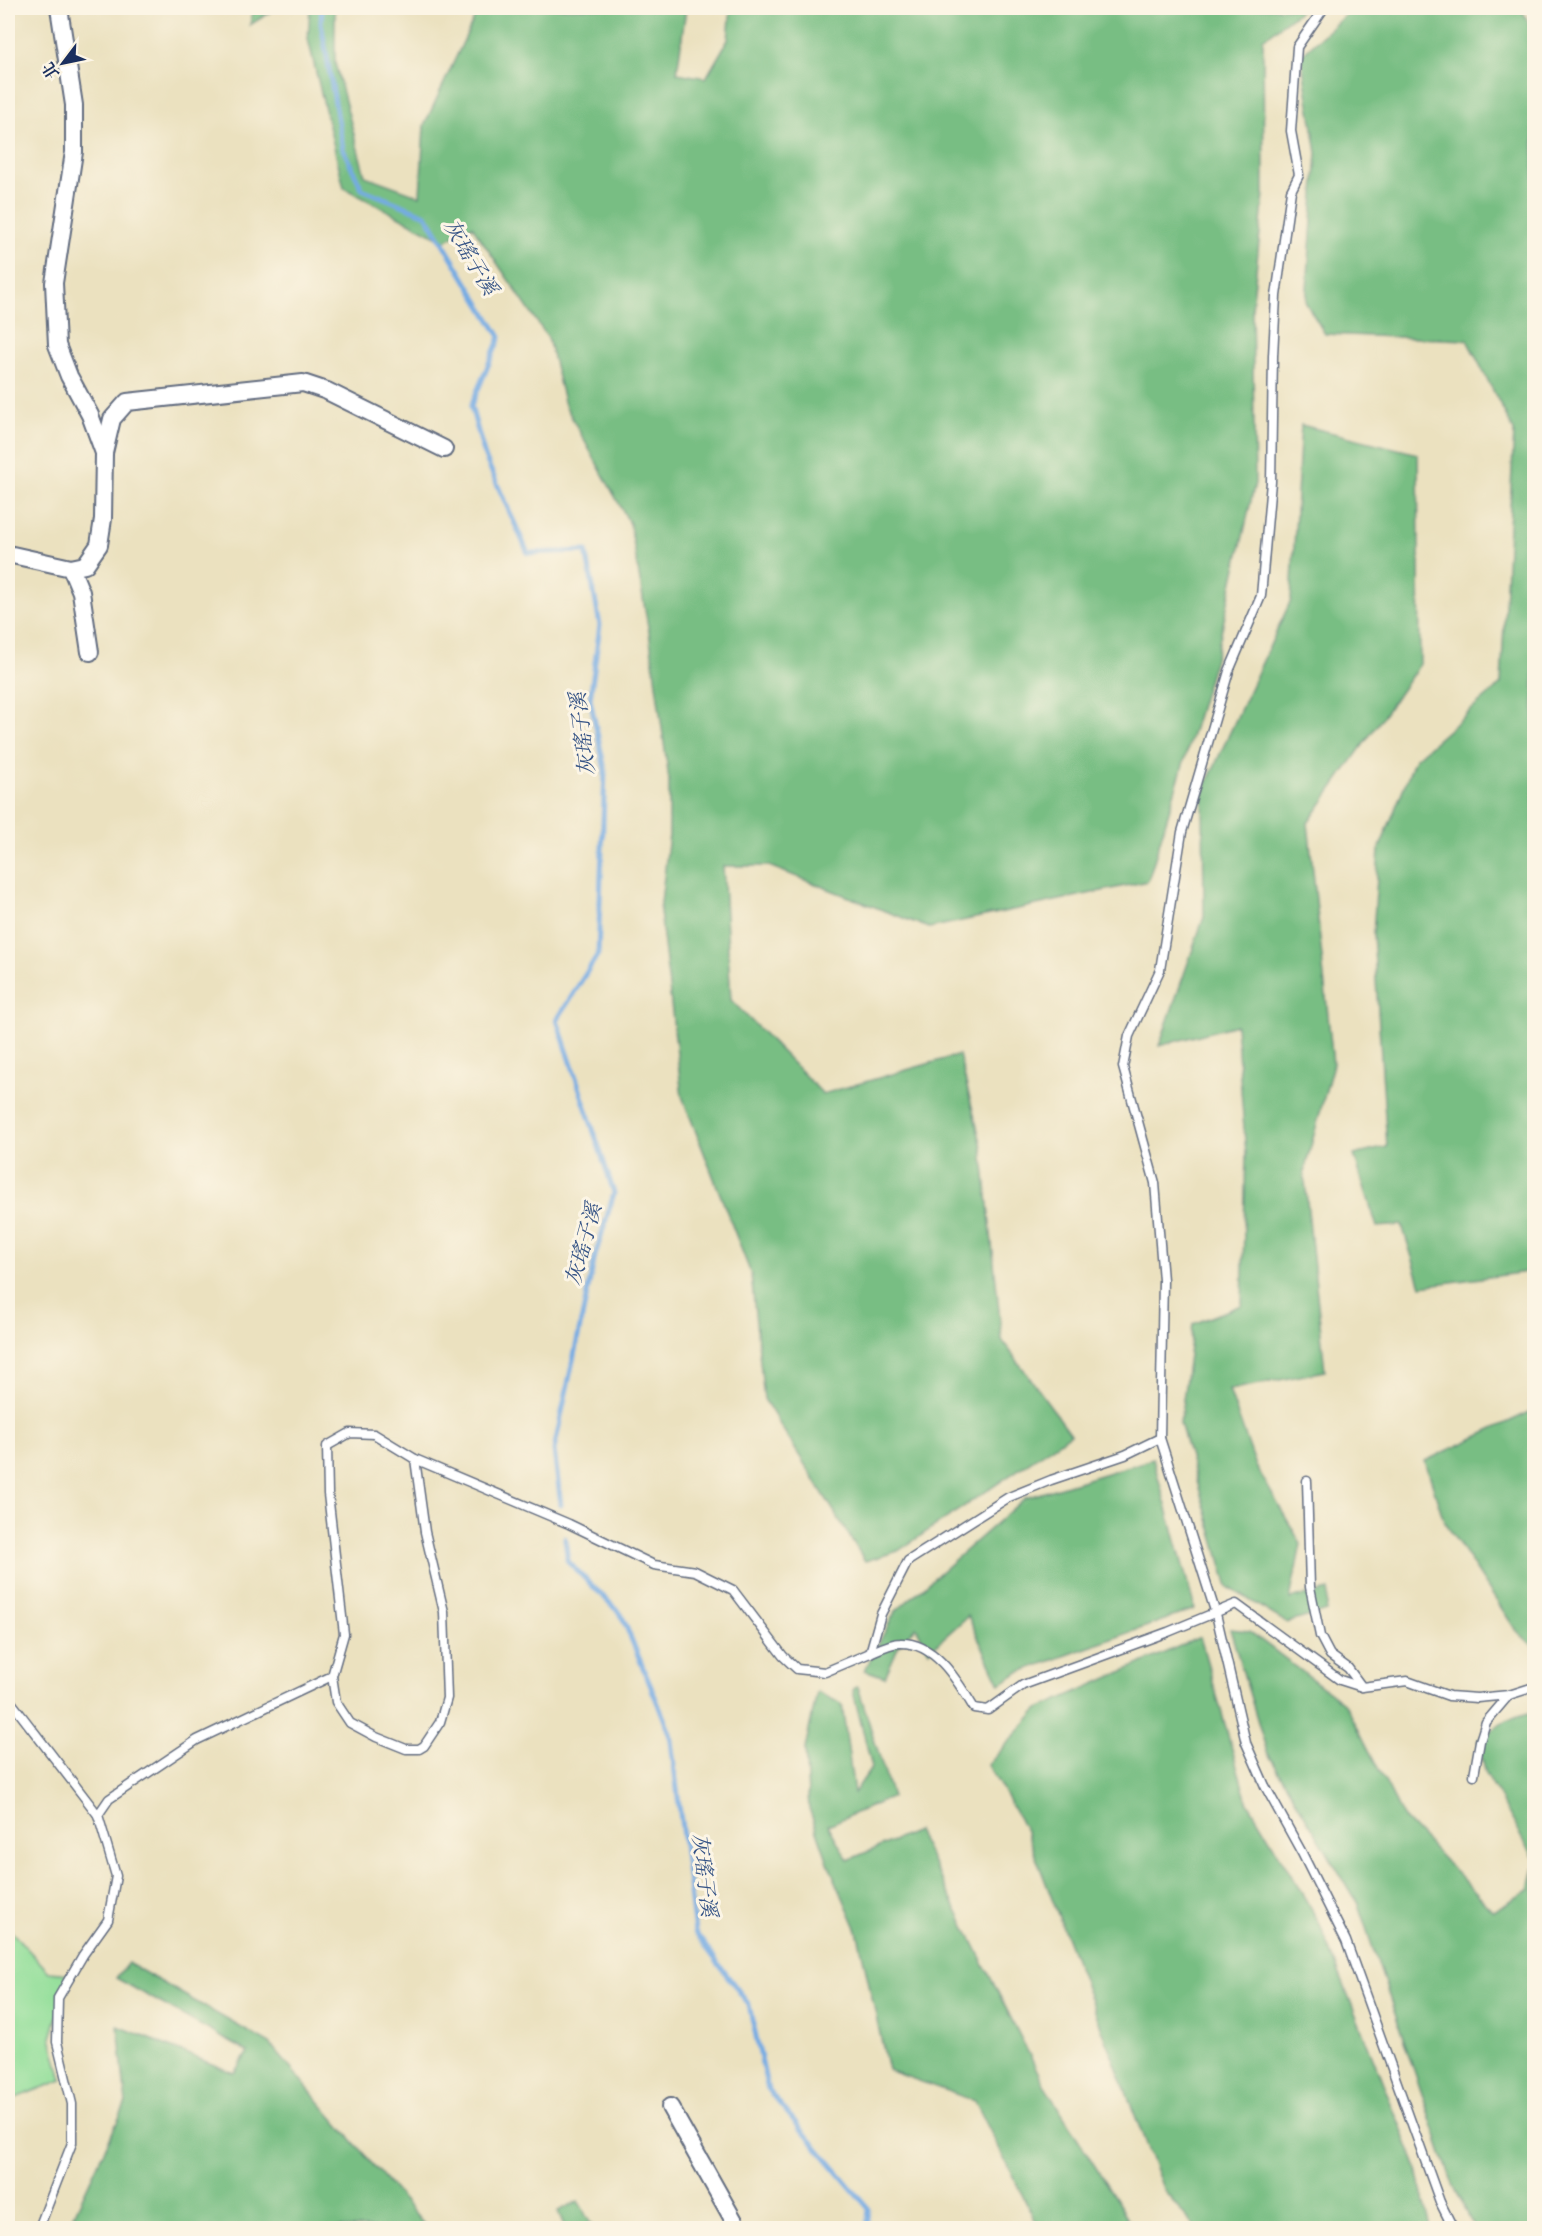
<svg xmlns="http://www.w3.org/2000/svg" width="1542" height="2236" font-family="'Libre Caslon Text','Noto Serif TC',serif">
<rect width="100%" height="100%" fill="#fcf5e5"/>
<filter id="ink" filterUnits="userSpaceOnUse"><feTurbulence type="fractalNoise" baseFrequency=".0167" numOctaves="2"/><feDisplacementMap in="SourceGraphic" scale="12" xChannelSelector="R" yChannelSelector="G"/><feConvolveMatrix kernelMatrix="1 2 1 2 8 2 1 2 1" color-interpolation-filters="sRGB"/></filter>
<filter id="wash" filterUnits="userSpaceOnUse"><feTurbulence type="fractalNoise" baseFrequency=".008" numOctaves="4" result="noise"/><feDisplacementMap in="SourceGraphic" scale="24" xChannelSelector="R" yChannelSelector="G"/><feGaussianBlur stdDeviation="1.35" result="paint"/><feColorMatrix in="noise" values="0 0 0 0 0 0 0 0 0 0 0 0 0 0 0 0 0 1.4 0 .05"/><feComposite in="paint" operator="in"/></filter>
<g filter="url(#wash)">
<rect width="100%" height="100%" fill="#ebe1bf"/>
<polygon fill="#95df9b" stroke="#58877c" stroke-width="1.5" points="8,1928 49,1972 69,1974 51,2038 62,2080 8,2101"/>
<g fill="#78be83" stroke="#4a7670" stroke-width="1.5">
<polygon points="253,8 277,8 250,25"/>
<polygon points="310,8 335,8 335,63 365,176 420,196 424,126 479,8 686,8 677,73 706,78 728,40 731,8 1304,8 1263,39 1264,194 1252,309 1255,483 1216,655 1148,881 929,928 769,866 723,866 731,1000 823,1094 959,1055 982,1147 1002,1340 1071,1434 898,1551 865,1561 764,1399 751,1274 682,1096 660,911 669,835 669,780 649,632 630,524 565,405 548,338 472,226 445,241 344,188 308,39"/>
<polygon points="1353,8 1521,8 1534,34 1534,1271 1421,1286 1402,1225 1377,1227 1354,1155 1387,1147 1373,934 1379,850 1415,759 1501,684 1514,431 1467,340 1325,334 1306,303 1317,153 1301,55"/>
<polygon points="1301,425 1418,454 1420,664 1308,823 1333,1064 1304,1172 1325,1371 1229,1390 1256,1466 1301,1544 1290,1599 1329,1590 1326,1611 1287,1623 1228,1587 1180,1423 1193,1324 1242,1305 1246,1155 1236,1025 1159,1046 1204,917 1203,791 1291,600"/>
<polygon points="1534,1410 1534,1647 1515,1629 1444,1521 1425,1461"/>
<polygon points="1153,1459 1195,1609 1017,1673 1000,1684 968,1616 929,1651 916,1627 899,1645 885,1677 865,1670 895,1612 1025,1498"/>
<polygon points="1230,1629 1249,1631 1346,1705 1403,1817 1493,1911 1529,1890 1534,1867 1534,2228 1474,2228 1451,2180 1358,1904 1267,1752"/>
<polygon points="1200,1637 1247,1801 1319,1922 1416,2166 1431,2228 1196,2228 1164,2191 1026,1831 988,1765 1038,1709"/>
<polygon points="858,1687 892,1797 828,1825 848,1860 917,1831 1047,2090 1134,2228 1039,2228 975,2101 888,2070 857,1930 829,1865 809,1808 805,1749 817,1692 842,1704 854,1793 872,1767 853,1691 854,1688"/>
<polygon points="1534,1711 1534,1858 1486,1774 1478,1740 1507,1720"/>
<polygon points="128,1963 270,2044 427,2228 68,2228 126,2103 118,2026 234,2073 248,2052 116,1978"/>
<polygon points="578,2201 593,2228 565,2228 558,2211"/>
</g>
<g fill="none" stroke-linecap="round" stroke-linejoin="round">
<g stroke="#75abe3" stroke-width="5">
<polyline points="322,8 321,23 343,149 362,189 426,215 500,337 471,406 485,457 528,553 586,551 600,625 590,699 605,770 598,954 557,1020 614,1193 595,1256 554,1450 561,1505"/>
<polyline points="565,1538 568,1562 621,1614 670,1733 695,1932 749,2005 768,2090 869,2209 867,2228"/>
</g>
</g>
</g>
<g filter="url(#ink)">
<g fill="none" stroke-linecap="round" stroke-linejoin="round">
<defs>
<g id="lane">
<polyline points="1160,1438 1216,1614 1246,1743 1265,1786 1302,1853 1346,1941 1440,2202 1453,2228"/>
<polyline points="1307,1481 1310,1587 1320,1636 1330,1655 1348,1668 1362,1687"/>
<path d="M 870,1653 C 879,1649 891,1643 900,1643 C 936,1642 958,1682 974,1708 L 988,1710 L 1023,1685 L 1168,1632 L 1236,1604 L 1340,1680 L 1362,1687 L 1407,1681 L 1449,1696 L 1477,1698 L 1509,1695 L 1534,1687"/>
<polyline points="332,1676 336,1702 350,1723 376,1737 406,1749 419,1749 424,1746 440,1722 447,1698 444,1612 425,1532 415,1459"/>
<polyline points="8,1698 98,1815"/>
<polyline points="1474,1775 1480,1741 1486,1722 1509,1695"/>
<polyline points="39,2228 72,2143 72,2104 57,2042 58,1998 83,1955 108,1920 116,1876 98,1815 109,1799 197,1740 332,1676 344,1634 328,1494 327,1446 350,1433 374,1434 415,1459 569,1524 654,1565 695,1571 733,1590 783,1656 797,1669 825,1672 870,1653 881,1614 908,1561 1009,1497 1051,1480 1125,1455 1160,1438 1163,1280 1155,1183 1123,1067 1129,1036 1160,970 1182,832 1229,671 1261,596 1271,482 1273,356 1276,296 1291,191 1299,175 1291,131 1297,47 1324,8"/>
</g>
<g id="street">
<polyline points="104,453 112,419 127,402 303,383 327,391 444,449"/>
<polyline points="8,554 71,568 85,565 99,545 103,519 104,453 90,415 69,376 57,345 54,283 74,152 74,105 59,8"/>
<polyline points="71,568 81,592 90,652"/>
<polyline points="670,2107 738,2228"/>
</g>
</defs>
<use href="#lane" stroke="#646d80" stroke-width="11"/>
<use href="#street" stroke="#646d80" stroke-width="20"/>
<use href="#lane" stroke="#fff" stroke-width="8"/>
<use href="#street" stroke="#fff" stroke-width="16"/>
</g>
</g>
<g text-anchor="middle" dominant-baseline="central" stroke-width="6" stroke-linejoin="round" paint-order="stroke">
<g font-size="21" font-style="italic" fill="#365486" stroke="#fcf5e5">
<text transform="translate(471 257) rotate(59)">灰瑤子溪</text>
<text transform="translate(582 734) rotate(-97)">灰瑤子溪</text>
<text transform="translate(583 1244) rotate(-75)">灰瑤子溪</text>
<text transform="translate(705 1875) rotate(83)">灰瑤子溪</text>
</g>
</g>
<rect width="1542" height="2236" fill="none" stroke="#fcf5e5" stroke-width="30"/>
<g transform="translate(63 63) rotate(238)" stroke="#fcf5e5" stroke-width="4.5" paint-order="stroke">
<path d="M0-4.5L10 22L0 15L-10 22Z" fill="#1b2f5e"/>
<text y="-9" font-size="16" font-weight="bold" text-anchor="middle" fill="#1b2f5e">北</text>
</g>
</svg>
